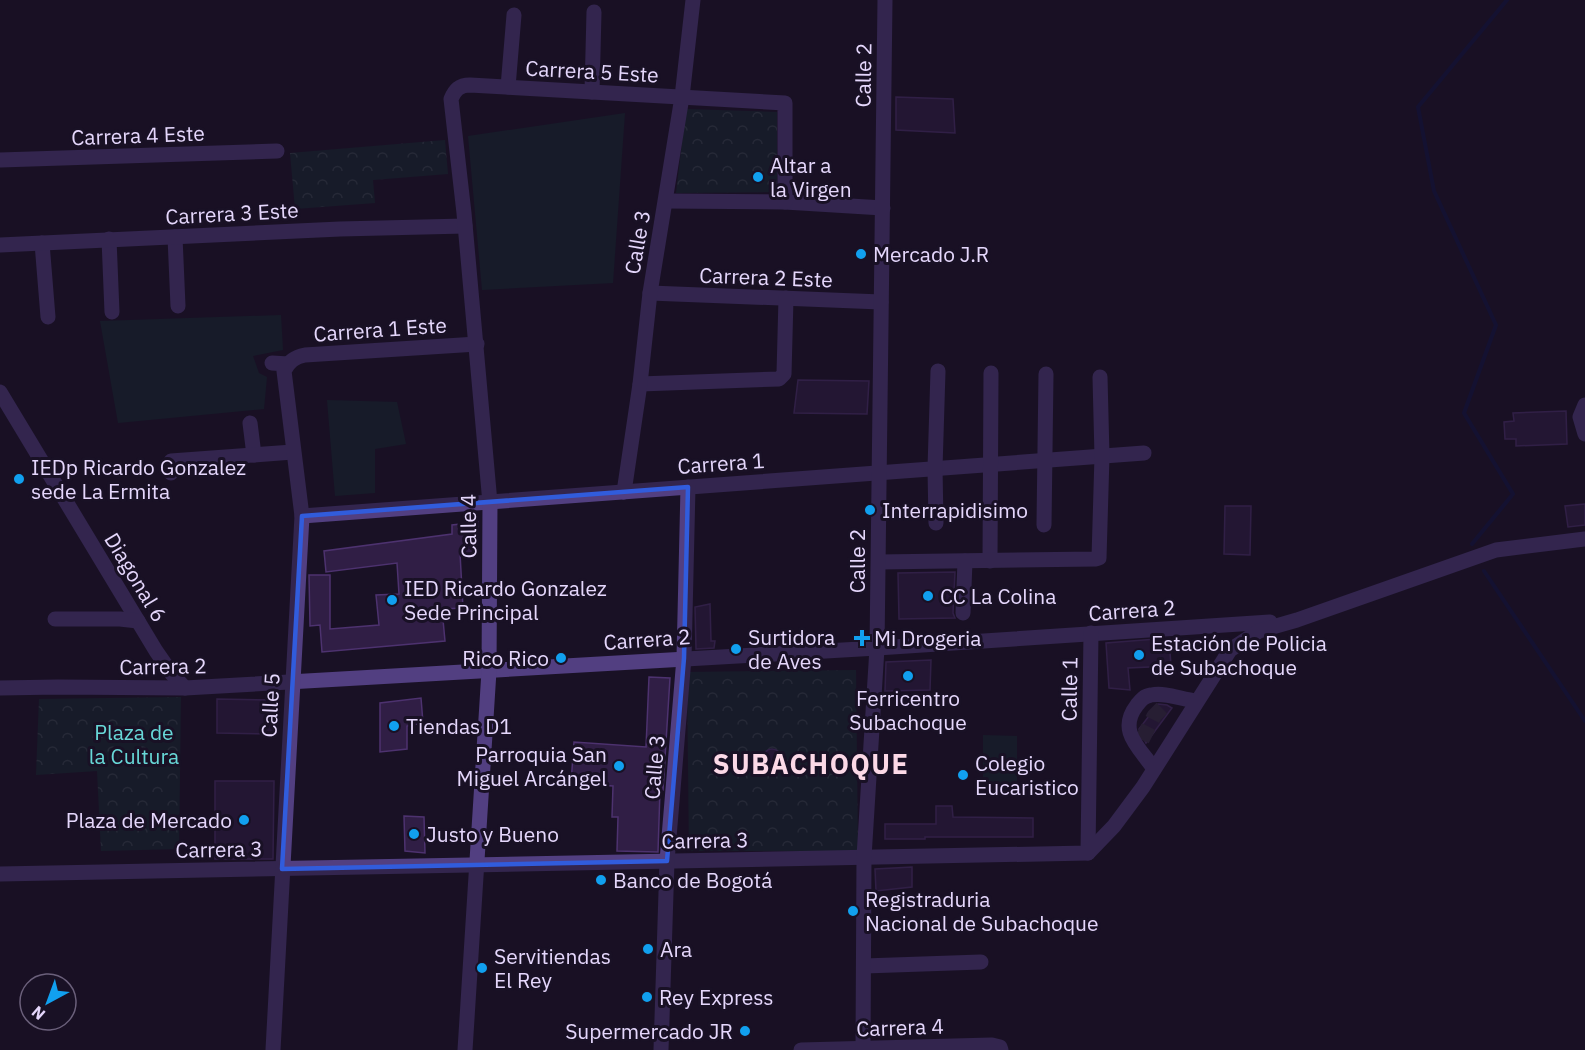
<svg xmlns="http://www.w3.org/2000/svg" width="1585" height="1050" font-family="'IBM Plex Sans',sans-serif">
<defs>
<pattern id="park-crowns" width="20" height="18" patternUnits="userSpaceOnUse" patternTransform="scale(1.5)"><rect width="20" height="18" fill="#14292f"/><path d="M2 6a3 3 0 1 1 6 0M12 15a3 3 0 1 1 6 0" fill="none" stroke="#36474e"/></pattern>
</defs>
<rect width="100%" height="100%" fill="#191125"/>
<g fill="#14292f">
<polygon points="625,113 613,283 482,290 468,136"/>
<polygon points="281,315 283,350 253,356 259,373 267,377 264,409 118,423 100,321"/>
<polygon points="327,400 397,402 406,444 375,449 375,493 335,496"/>
<polygon points="983,735 1017,736 1017,791 983,790"/>
</g>
<g fill="url(#park-crowns)">
<polygon points="686,109 777,112 777,192 676,193"/>
<polygon points="445,140 448,174 373,180 375,203 295,209 290,153"/>
<polygon points="856,670 858,851 689,851 687,672"/>
<polygon points="181,697 179,849 101,851 97,771 36,775 39,699"/>
</g>
<g fill="none" stroke-linecap="round" stroke-linejoin="round">
<g stroke="#0e1341" stroke-width="4">
<polyline points="1472,544 1513,494 1464,413 1496,325 1434,191 1418,107 1507,0"/>
<polyline points="1484,571 1585,721"/>
</g>
</g>
<g fill="#301e45" stroke="#4d326f" stroke-width="1.5">
<polygon points="896,97 953,99 955,133 896,130"/>
<polygon points="798,380 869,381 867,414 794,413"/>
<polygon points="1566,411 1567,444 1516,446 1516,439 1505,439 1504,422 1514,421 1513,413"/>
<polygon points="1585,504 1585,525 1568,527 1565,506"/>
<polygon points="1225,506 1251,506 1250,555 1224,554"/>
<polygon points="478,522 476,554 460,553 463,608 442,609 445,641 322,652 320,625 310,626 309,575 330,575 330,629 379,625 376,595 399,594 397,563 326,572 324,551 452,534 452,525"/>
<polygon points="955,572 953,613 955,618 899,619 898,573"/>
<polygon points="710,604 711,641 715,641 714,648 696,649 695,607"/>
<polygon points="1169,638 1171,666 1128,668 1130,690 1109,688 1106,643"/>
<polygon points="931,660 930,690 885,691 886,662"/>
<polygon points="649,677 670,678 663,790 660,790 658,852 617,851 618,817 612,817 613,786 571,783 574,742 646,747"/>
<polygon points="421,698 423,723 407,726 407,749 380,752 380,703"/>
<polygon points="217,699 273,700 273,734 217,733"/>
<polygon points="1158,704 1167,705 1172,708 1146,743 1139,729"/>
<circle cx="772" cy="758" r="9"/>
<polygon points="215,781 274,781 273,859 215,859"/>
<polygon points="936,806 952,806 953,817 1033,818 1033,837 925,837 925,839 885,839 885,824 936,824"/>
<polygon points="404,816 424,817 425,853 405,851"/>
<polygon points="912,867 912,887 876,891 875,869"/>
</g>
<g fill="none" stroke-linecap="round" stroke-linejoin="round">
<polyline stroke="#382f45" stroke-width="15" stroke-dasharray="15 8" stroke-linecap="butt" points="1142,740 1154,716 1166,704"/>
<g stroke="#523f81" stroke-width="15">
<polyline points="508,87 514,15"/>
<polyline points="592,92 594,12"/>
<polyline points="0,160 277,151"/>
<polyline points="666,201 785,202 883,208"/>
<polyline points="175,237 178,306"/>
<polyline points="109,239 112,312"/>
<polyline points="42,243 48,317"/>
<polyline points="0,245 340,229 465,226"/>
<polyline points="650,293 881,302"/>
<polyline points="272,363 288,364"/>
<polyline points="640,384 779,379 784,374 786,298"/>
<polyline points="0,392 156,651 172,674 185,688"/>
<polyline points="1585,405 1580,417 1585,434"/>
<polyline points="250,423 254,455"/>
<polyline points="171,473 171,461 293,452"/>
<polyline points="624,492 640,384 650,293 682,97 693,0"/>
<polyline points="302,516 1144,453"/>
<polyline points="936,523 935,468 938,371"/>
<polyline points="1044,525 1046,374"/>
<polyline points="990,561 991,373"/>
<polyline points="879,562 1096,559 1099,558 1102,456 1100,377"/>
<polyline points="963,613 965,561"/>
<polyline points="55,619 120,619 138,621"/>
<polyline points="0,688 58,687 185,688 877,648 1270,622"/>
<path d="M 1154,769 C 1139,747 1117,731 1137,705 C 1141,700 1144,696 1151,695 C 1167,692 1182,700 1197,701"/>
<polyline points="1088,853 1091,633"/>
<polyline points="0,874 1088,853 1114,826 1143,787 1230,650 1259,631 1297,620 1496,550 1585,539"/>
<polyline points="864,966 981,962"/>
<path d="M 273,1050 L 302,516 L 284,371 C 289,361 295,357 305,355 L 477,344"/>
<path d="M 465,1050 L 489,671 L 490,503 L 464,213 L 451,99 C 455,90 459,85 470,85 L 785,103 L 785,202"/>
<polyline points="661,1050 667,861 684,658 688,487"/>
<polyline points="801,1050 992,1045 1000,1047 1001,1050"/>
<polyline points="863,1050 864,857 877,648 885,0"/>
</g>
</g>
<path d="M0 0H1585V1050H0ZM 688,487 L 684,658 L 667,861 L 282,869 L 302,516 Z" fill="#191125" fill-opacity=".55" fill-rule="evenodd"/>
<path fill="none" stroke="#315cdc" stroke-width="4.5" stroke-linejoin="round" d="M 688,487 L 684,658 L 667,861 L 282,869 L 302,516 Z"/>
<g fill="#11a0ef" stroke="#191125" stroke-width="2">
<circle cx="758" cy="177" r="6"/>
<circle cx="861" cy="254" r="6"/>
<circle cx="19" cy="479" r="6"/>
<circle cx="870" cy="510" r="6"/>
<circle cx="928" cy="596" r="6"/>
<circle cx="392" cy="600" r="6"/>
<path d="M859 629h6v6h6v6h-6v6h-6v-6h-6v-6h6z"/>
<circle cx="736" cy="649" r="6"/>
<circle cx="1139" cy="655" r="6"/>
<circle cx="561" cy="658" r="6"/>
<circle cx="908" cy="676" r="6"/>
<circle cx="394" cy="726" r="6"/>
<circle cx="619" cy="766" r="6"/>
<circle cx="963" cy="775" r="6"/>
<circle cx="244" cy="820" r="6"/>
<circle cx="414" cy="834" r="6"/>
<circle cx="601" cy="880" r="6"/>
<circle cx="853" cy="911" r="6"/>
<circle cx="648" cy="949" r="6"/>
<circle cx="482" cy="968" r="6"/>
<circle cx="647" cy="997" r="6"/>
<circle cx="745" cy="1031" r="6"/>
</g>
<g text-anchor="middle" dominant-baseline="central" stroke-width="6" stroke-linejoin="round" paint-order="stroke">
<g font-size="21" fill="#e5d7fc" stroke="#191125">
<text transform="translate(592 71) rotate(3)">Carrera 5 Este</text>
<text transform="translate(863 75) rotate(-89)">Calle 2</text>
<text transform="translate(138 135) rotate(-2)">Carrera 4 Este</text>
<text transform="translate(232 213) rotate(-3)">Carrera 3 Este</text>
<text transform="translate(637 242) rotate(-80)">Calle 3</text>
<text transform="translate(766 277) rotate(2)">Carrera 2 Este</text>
<text transform="translate(380 329) rotate(-4)">Carrera 1 Este</text>
<text transform="translate(721 463) rotate(-4)">Carrera 1</text>
<text transform="translate(468 526) rotate(-91)">Calle 4</text>
<text transform="translate(857 561) rotate(-90)">Calle 2</text>
<text transform="translate(136 577) rotate(59)">Diagonal 6</text>
<text transform="translate(1132 610) rotate(-4)">Carrera 2</text>
<text transform="translate(647 639) rotate(-4)">Carrera 2</text>
<text transform="translate(163 666) rotate(-1)">Carrera 2</text>
<text transform="translate(1069 689) rotate(-89)">Calle 1</text>
<text transform="translate(270 705) rotate(-87)">Calle 5</text>
<text transform="translate(654 767) rotate(-85)">Calle 3</text>
<text transform="translate(705 840) rotate(-1)">Carrera 3</text>
<text transform="translate(219 849) rotate(-1)">Carrera 3</text>
<text transform="translate(900 1027) rotate(-2)">Carrera 4</text>
</g>
<g font-size="21" fill="#e5d7fc" stroke="#191125" text-anchor="start">
<text x="770" y="165">Altar a<tspan x="770" dy="24">la Virgen</tspan></text>
<text x="873" y="254">Mercado J.R</text>
<text x="31" y="467">IEDp Ricardo Gonzalez<tspan x="31" dy="24">sede La Ermita</tspan></text>
<text x="882" y="510">Interrapidisimo</text>
<text x="404" y="588">IED Ricardo Gonzalez<tspan x="404" dy="24">Sede Principal</tspan></text>
<text x="940" y="596">CC La Colina</text>
<text x="748" y="637">Surtidora<tspan x="748" dy="24">de Aves</tspan></text>
<text x="874" y="638">Mi Drogeria</text>
<text x="1151" y="643">Estación de Policia<tspan x="1151" dy="24">de Subachoque</tspan></text>
<text x="549" y="658" text-anchor="end">Rico Rico</text>
<text x="908" y="698" text-anchor="middle">Ferricentro<tspan x="908" dy="24">Subachoque</tspan></text>
<text x="406" y="726">Tiendas D1</text>
<text x="607" y="754" text-anchor="end">Parroquia San<tspan x="607" dy="24">Miguel Arcángel</tspan></text>
<text x="975" y="763">Colegio<tspan x="975" dy="24">Eucaristico</tspan></text>
<text x="232" y="820" text-anchor="end">Plaza de Mercado</text>
<text x="426" y="834">Justo y Bueno</text>
<text x="613" y="880">Banco de Bogotá</text>
<text x="865" y="899">Registraduria<tspan x="865" dy="24">Nacional de Subachoque</tspan></text>
<text x="660" y="949">Ara</text>
<text x="494" y="956">Servitiendas<tspan x="494" dy="24">El Rey</tspan></text>
<text x="659" y="997">Rey Express</text>
<text x="733" y="1031" text-anchor="end">Supermercado JR</text>
</g>
<g font-size="21" fill="#68d8d8" stroke="#191125">
<text x="134" y="732">Plaza de<tspan x="134" dy="24">la Cultura</tspan></text>
</g>
<g font-size="27" font-weight="bold" letter-spacing="1.5" fill="#fcd9e7" stroke="#191125">
<text x="811" y="763">SUBACHOQUE</text>
</g>
</g>
<g transform="translate(48 1002) rotate(221)"><circle r="28" fill="#191125" stroke="#6b607b" stroke-width="1.5"/>
<path d="M0-4.5L10 22L0 15L-10 22Z" fill="#11a0ef"/>
<text y="-9" font-size="16" font-weight="bold" text-anchor="middle" fill="#e5d7fc">N</text>
</g>
</svg>
